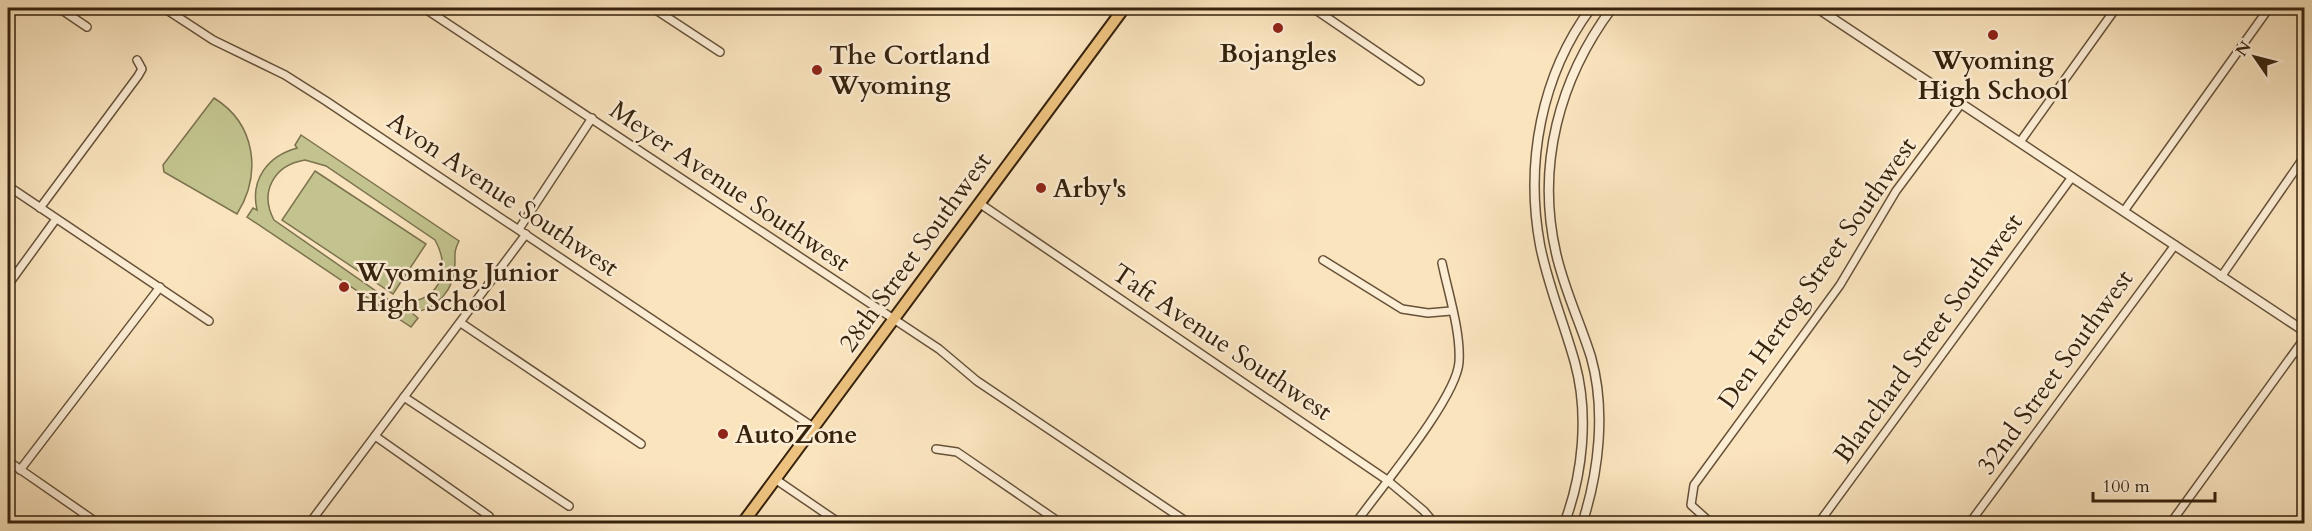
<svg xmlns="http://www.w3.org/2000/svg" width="2312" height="531" font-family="Cardo,serif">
<rect width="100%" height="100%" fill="#fae4be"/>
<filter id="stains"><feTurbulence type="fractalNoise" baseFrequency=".00333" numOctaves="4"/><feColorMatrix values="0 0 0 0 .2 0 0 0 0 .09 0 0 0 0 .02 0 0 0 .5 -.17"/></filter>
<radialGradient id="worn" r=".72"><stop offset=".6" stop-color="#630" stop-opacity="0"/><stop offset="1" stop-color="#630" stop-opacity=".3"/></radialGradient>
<g fill="#c2c38e" stroke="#7c724e" stroke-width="1.5" fill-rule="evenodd">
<path d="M 214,98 C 256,124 262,174 237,214 L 164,172 L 163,165 Z"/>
<path d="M 301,135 L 459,241 C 454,251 455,253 455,263 C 455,290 437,309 412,313 L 418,318 L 411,327 L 247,217 L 253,208 L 257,210 C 250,179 268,156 297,148 L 295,145 ZM 305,160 L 326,166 L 435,240 C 456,277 431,311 389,300 L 274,220 C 259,192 274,165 305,160 Z"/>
<polygon points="315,171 426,244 393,294 282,220"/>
</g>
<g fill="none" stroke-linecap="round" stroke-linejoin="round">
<defs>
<g id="minor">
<polyline points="59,8 87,27"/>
<polyline points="164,8 213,40 285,75 326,101 813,427"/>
<polyline points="424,8 939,349 977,381 1190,524"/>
<polyline points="653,8 720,52"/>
<polyline points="1313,8 1420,81"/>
<polyline points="2020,142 2116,8"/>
<polyline points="8,186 209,321"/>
<polyline points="979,203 1387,480 1424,511 1435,524"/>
<polyline points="40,208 138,76 142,69 137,60"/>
<polyline points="2124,211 2269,8"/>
<polyline points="519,229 592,118"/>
<polyline points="1323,260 1402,309 1428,313 1451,311"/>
<polyline points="2221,277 2304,157"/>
<polyline points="8,285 56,219"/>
<polyline points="461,323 641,444"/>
<polyline points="404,397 569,506"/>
<polyline points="375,436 489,516 493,524"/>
<polyline points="936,449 957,452 1062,524"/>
<polyline points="8,461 99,524"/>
<polyline points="20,470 160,287"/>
<polyline points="775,479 841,524"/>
<polyline points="309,524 526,234"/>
<path d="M 1355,524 C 1379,490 1457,398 1459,362 C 1461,332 1448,292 1442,263"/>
<polyline points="1712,524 1691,505 1694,485 1840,285 1896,191 1961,104"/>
<polyline points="1818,524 2072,177"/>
<polyline points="1969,524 2175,245"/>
<polyline points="2170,524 2304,339"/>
</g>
<g id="tertiary">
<polyline points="1817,8 2304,331"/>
<path d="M 1564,524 C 1583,475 1589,414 1575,363 C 1564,323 1548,286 1540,245 C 1525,163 1541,75 1591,8"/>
<path d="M 1582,524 C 1599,472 1606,410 1591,357 C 1580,322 1564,289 1556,253 C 1536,166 1559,79 1612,8"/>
</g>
<polyline id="primary" points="742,524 1124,8"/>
</defs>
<use href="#minor" stroke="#675239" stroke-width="10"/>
<use href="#tertiary" stroke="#675239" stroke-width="11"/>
<use href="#primary" stroke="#36220d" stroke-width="14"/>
<use href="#minor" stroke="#fcedd5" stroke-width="7"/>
<use href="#tertiary" stroke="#fcedd5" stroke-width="8"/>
<use href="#primary" stroke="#edc27f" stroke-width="10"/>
</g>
<g fill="#8f2418" stroke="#fcedd5" stroke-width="2">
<circle cx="1278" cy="28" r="6"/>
<circle cx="1993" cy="35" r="6"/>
<circle cx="817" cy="70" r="6"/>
<circle cx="1041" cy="188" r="6"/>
<circle cx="344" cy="287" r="6"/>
<circle cx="723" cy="434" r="6"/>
</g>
<g text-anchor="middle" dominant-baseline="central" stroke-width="5" stroke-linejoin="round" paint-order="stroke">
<g font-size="26" font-weight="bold" fill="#36220d" stroke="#fcedd5" text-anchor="start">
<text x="1278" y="53" text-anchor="middle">Bojangles</text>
<text x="829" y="55">The Cortland<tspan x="829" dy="30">Wyoming</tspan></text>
<text x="1993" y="60" text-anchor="middle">Wyoming<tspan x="1993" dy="30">High School</tspan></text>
<text x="1053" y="188">Arby's</text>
<text x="356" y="272">Wyoming Junior<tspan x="356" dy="30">High School</tspan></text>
<text x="735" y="434">AutoZone</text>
</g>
<g font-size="26" fill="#36220d" stroke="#fcedd5">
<text transform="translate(730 186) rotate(34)">Meyer Avenue Southwest</text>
<text transform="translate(503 194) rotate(34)">Avon Avenue Southwest</text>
<text transform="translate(915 252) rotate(-54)">28th Street Southwest</text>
<text transform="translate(1817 273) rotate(-55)">Den Hertog Street Southwest</text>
<text transform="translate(1928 338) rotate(-54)">Blanchard Street Southwest</text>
<text transform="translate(1222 342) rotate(34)">Taft Avenue Southwest</text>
<text transform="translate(2055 372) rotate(-54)">32nd Street Southwest</text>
</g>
</g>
<rect width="2312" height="531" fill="none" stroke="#fae4be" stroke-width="30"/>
<rect x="9" y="9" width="2294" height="513" fill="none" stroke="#36220d" stroke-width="3"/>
<rect x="15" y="15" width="2282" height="501" fill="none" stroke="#36220d" stroke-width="1.5"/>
<g transform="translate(2255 57) rotate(305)" stroke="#fcedd5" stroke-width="4.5" paint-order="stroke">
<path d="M0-4.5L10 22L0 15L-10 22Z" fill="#36220d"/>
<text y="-9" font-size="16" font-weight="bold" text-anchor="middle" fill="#36220d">N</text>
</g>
<path d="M2093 492v9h122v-9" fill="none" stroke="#36220d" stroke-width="3"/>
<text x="2102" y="492" font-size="18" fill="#36220d" stroke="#fcedd5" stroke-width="4.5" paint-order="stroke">100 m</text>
<rect width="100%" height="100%" filter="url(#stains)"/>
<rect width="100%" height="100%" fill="url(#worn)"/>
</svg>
